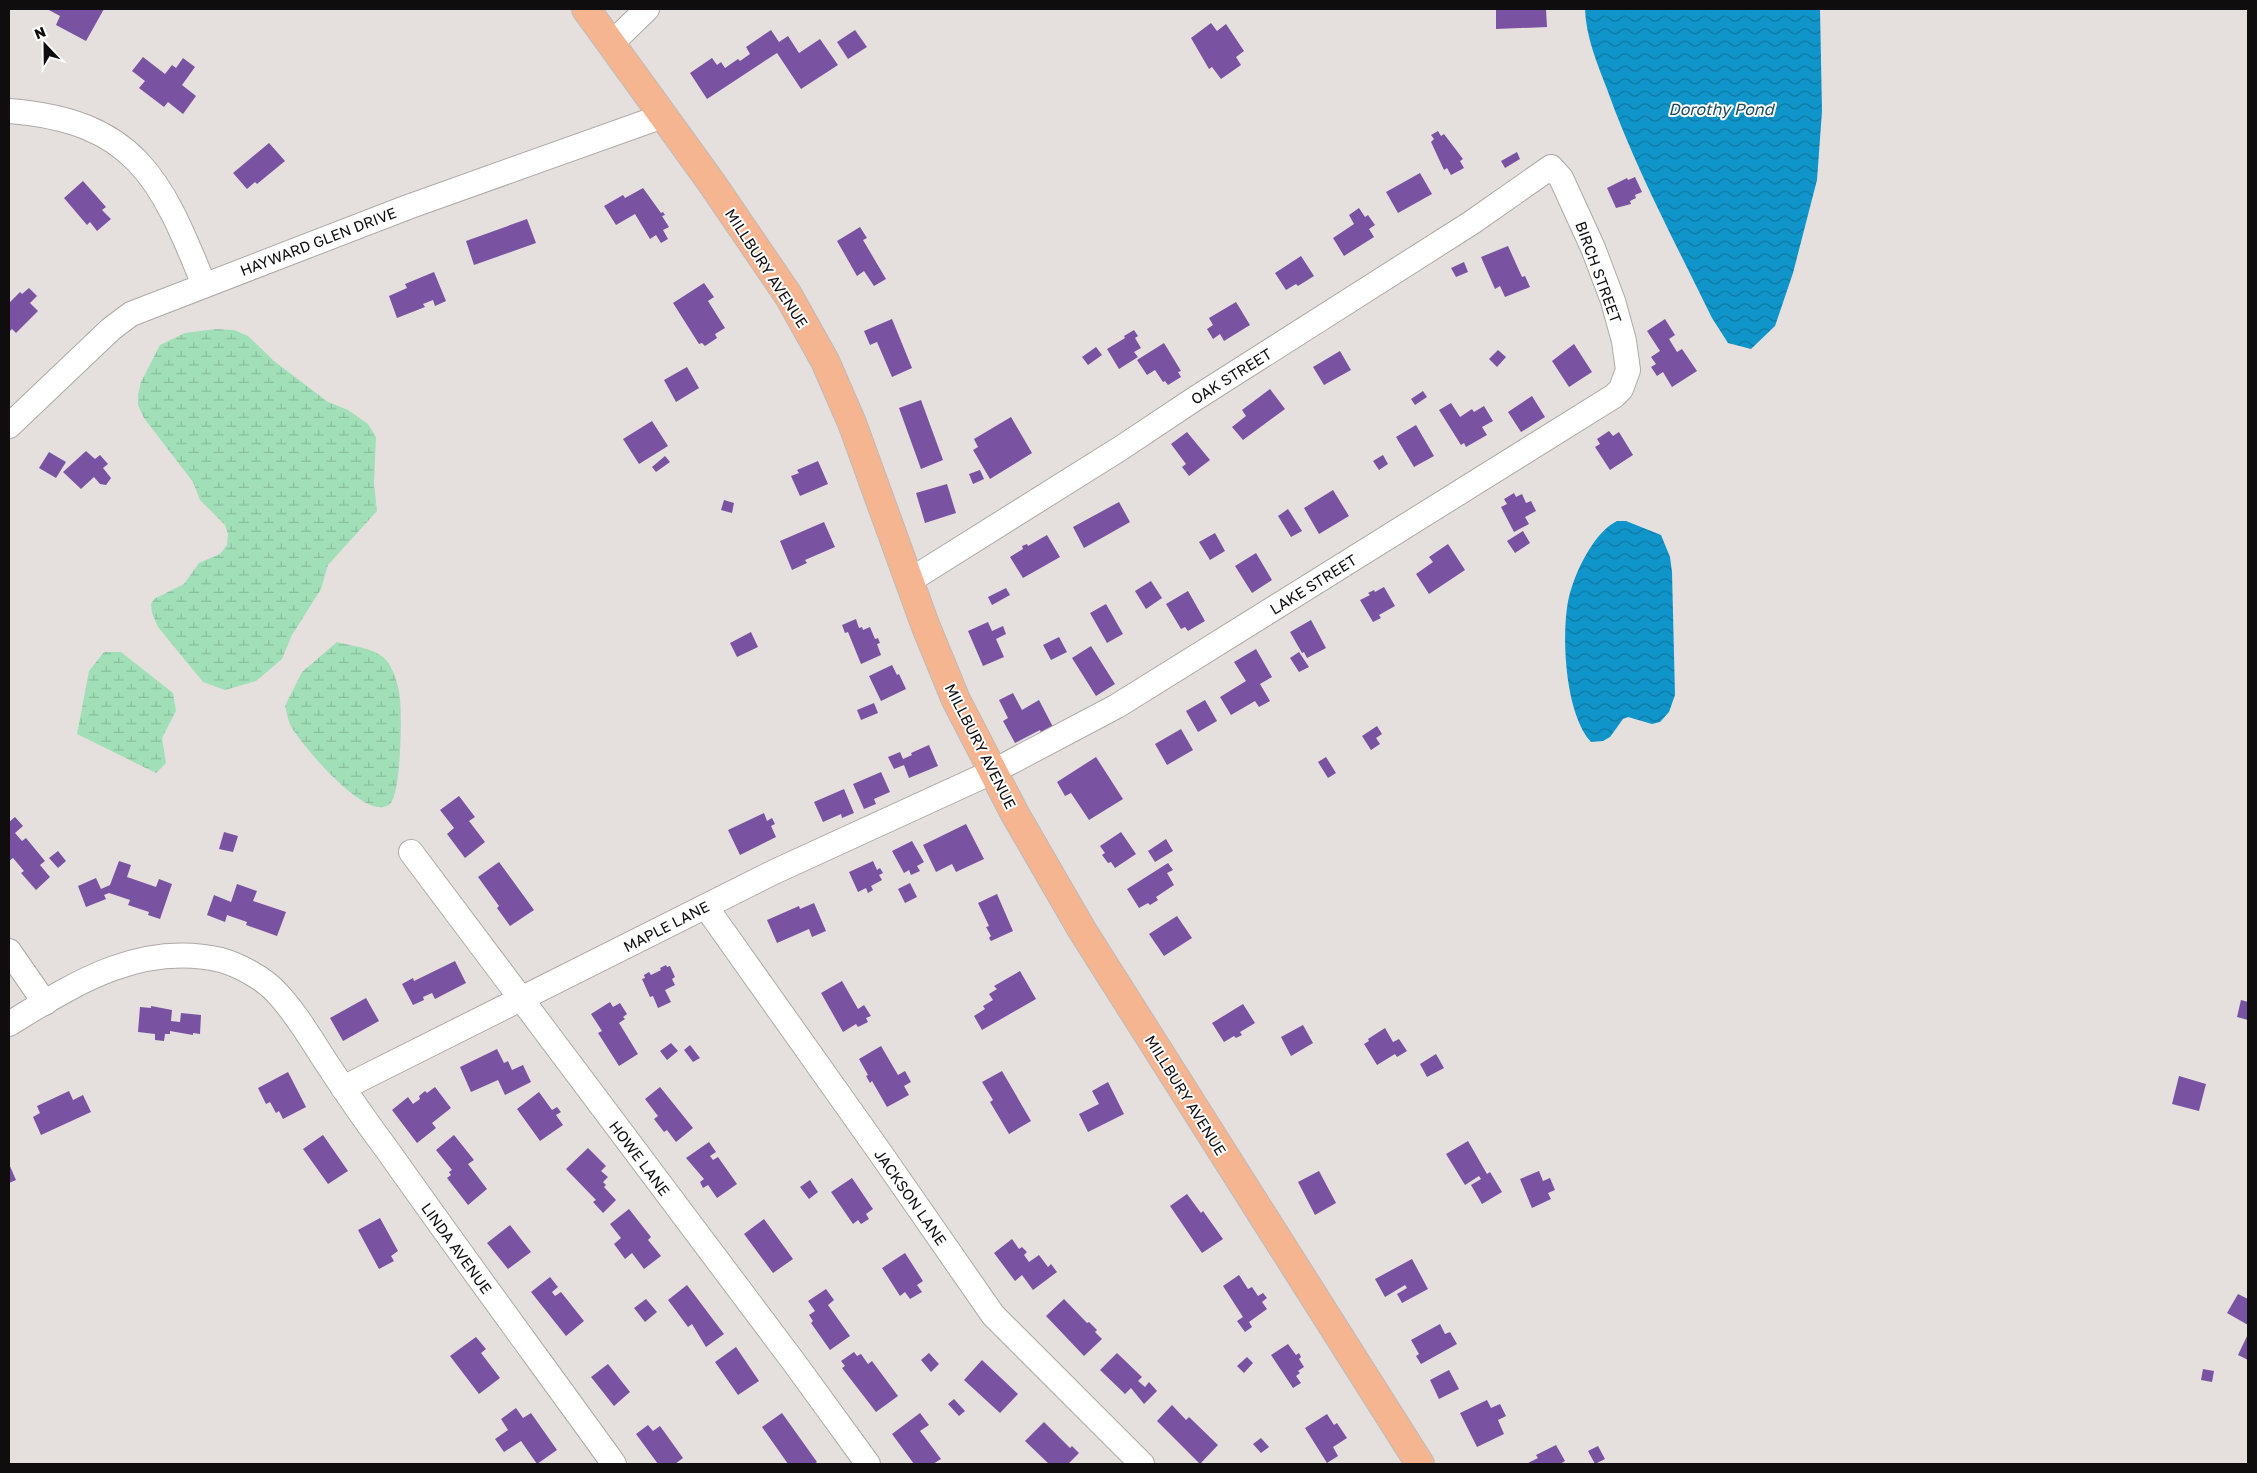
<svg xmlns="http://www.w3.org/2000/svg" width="2257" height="1473" font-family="'Golos Text',sans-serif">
<defs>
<pattern id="wetland-marsh" width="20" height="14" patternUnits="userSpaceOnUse" patternTransform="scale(1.25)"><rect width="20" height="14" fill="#a0dfb8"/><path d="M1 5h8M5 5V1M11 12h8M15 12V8" fill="none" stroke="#89be9d"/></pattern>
<pattern id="water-waves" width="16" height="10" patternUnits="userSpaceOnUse" patternTransform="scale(1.25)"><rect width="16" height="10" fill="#1095ca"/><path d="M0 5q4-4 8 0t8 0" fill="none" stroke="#0e78a2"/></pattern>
</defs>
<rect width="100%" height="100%" fill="#e5e0dd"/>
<g fill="url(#wetland-marsh)">
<polygon points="216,329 234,330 248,336 274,361 328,402 348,410 368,424 376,437 374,483 377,511 328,565 321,589 292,635 282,659 256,681 225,690 203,682 158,627 152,613 151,604 154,599 184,584 199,563 220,554 227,545 228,534 225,525 200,500 193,482 144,418 138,405 138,395 141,382 160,345 185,333"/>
<path d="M 337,642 C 351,646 376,648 386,660 C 394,669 399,687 400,699 C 402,716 401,794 390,804 C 367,824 303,746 292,728 C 288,722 287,712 285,706 L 302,672 Z"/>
<polygon points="104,652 121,652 173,693 176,711 162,738 166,763 156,773 77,734 89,671"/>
</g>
<g fill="url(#water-waves)">
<path d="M 1585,9 L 1820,9 L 1822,111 L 1817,180 L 1793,273 L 1775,326 L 1751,349 L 1728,343 L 1712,318 C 1675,242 1635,168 1607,89 C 1597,63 1586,37 1585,9 Z"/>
<path d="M 1617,521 L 1626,521 L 1661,535 L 1670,557 L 1672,572 L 1675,695 L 1669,712 L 1660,722 L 1652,724 L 1628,717 L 1623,719 L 1610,737 L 1603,741 L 1591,742 C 1566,715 1562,643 1567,608 C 1570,581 1592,533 1617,521 Z"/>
</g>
<g fill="#7a52a2">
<polygon points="47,9 104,9 86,41 56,25 60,16"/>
<polygon points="1496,9 1546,9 1547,27 1496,29"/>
<polygon points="1211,23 1217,31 1226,24 1244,51 1236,57 1241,65 1221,79 1212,67 1209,69 1191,38"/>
<polygon points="771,30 779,42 788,36 799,53 820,39 838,65 801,89 777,53 707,99 690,73 712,58 717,65 721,62 725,68 738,59 740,61 750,54 746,47"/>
<polygon points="855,30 867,47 848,59 837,42"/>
<polygon points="143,57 165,74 172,65 176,68 183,58 195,67 182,85 196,96 183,114 168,102 164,107 139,88 145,81 132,71"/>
<polygon points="1438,131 1441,136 1444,134 1463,159 1460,161 1464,168 1451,175 1447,168 1444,170 1431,142 1434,139 1431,135"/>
<polygon points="269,143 285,161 257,184 255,182 247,189 233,173"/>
<polygon points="1517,152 1520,159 1505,168 1501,161"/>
<polygon points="1420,173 1432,194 1398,213 1386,192"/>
<polygon points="1635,177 1642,192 1635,195 1636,198 1630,201 1631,204 1616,208 1607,188 1627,178 1628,180"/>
<polygon points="83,181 106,207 102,210 111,219 97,231 90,222 87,225 64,198"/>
<polygon points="643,188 661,213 663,212 665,215 662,216 669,227 663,230 668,239 661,243 656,235 650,239 635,214 616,225 604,206 623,195 625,198"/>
<polygon points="1359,208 1365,217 1368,215 1375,225 1369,229 1374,237 1344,256 1333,238 1354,224 1349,215"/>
<polygon points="527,219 536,243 474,265 466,241"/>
<polygon points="860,227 867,238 863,240 886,279 874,286 864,271 857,276 837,241"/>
<polygon points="1508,246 1522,277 1525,276 1530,287 1505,297 1500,286 1495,289 1481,257"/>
<polygon points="1301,256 1314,276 1298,286 1296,284 1286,290 1275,273"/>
<polygon points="1464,262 1468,272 1456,277 1451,268"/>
<polygon points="434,272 446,301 435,306 433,300 423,304 425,307 397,318 389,296 407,288 405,284"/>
<polygon points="704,283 714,297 708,301 725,328 715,334 717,338 705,346 702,343 699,344 673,303"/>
<polygon points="29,288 37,296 30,303 38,311 16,333 12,329 9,332 9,303 20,292 22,294"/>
<polygon points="1236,302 1250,325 1224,341 1220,334 1213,339 1207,329 1213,325 1209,318"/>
<polygon points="892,319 912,368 892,377 877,342 870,345 864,331"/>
<polygon points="1665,319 1675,335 1669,339 1677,352 1682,349 1697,371 1672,387 1663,372 1657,376 1651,367 1656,364 1651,357 1660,351 1647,331"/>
<polygon points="1134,330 1138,336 1135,338 1141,348 1134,352 1138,357 1119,369 1107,349 1125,338 1124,336"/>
<polygon points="1164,343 1181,371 1178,372 1181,377 1168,385 1165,381 1163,382 1155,370 1147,375 1137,360"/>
<polygon points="1574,344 1592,372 1569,387 1552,361"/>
<polygon points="1096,347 1102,355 1088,365 1082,357"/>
<polygon points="1498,350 1506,357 1497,367 1489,359"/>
<polygon points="1340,351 1351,370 1324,385 1313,367"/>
<polygon points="687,367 699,388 676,402 664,380"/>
<polygon points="1270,389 1285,409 1243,440 1232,427 1246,416 1242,410"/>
<polygon points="1423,391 1427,397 1415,405 1411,399"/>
<polygon points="1532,396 1545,417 1521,432 1508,412"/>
<polygon points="921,400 943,460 921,469 899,408"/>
<polygon points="1451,403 1460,417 1472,409 1474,412 1484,406 1493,421 1482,427 1487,435 1466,447 1464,443 1461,445 1439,410"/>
<polygon points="1011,417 1032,453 990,479 973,450 978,447 974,439"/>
<polygon points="652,421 668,446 639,464 623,439"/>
<polygon points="1416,425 1434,456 1414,467 1396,437"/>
<polygon points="1609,431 1613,436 1619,432 1633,455 1610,470 1595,447 1600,444 1597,439"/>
<polygon points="1187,432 1210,460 1189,476 1182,467 1186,464 1171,444"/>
<polygon points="86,451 95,459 100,455 108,464 103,468 111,478 106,485 100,484 94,477 81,489 63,472"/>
<polygon points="49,452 66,462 56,478 39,468"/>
<polygon points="1383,455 1388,464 1379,470 1373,461"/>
<polygon points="665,456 670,462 656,472 652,467"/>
<polygon points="818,461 828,484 800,496 791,476 799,473 797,470"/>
<polygon points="980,470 984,479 973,484 969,474"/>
<polygon points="947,484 956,513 925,523 916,493"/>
<polygon points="1333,490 1349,516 1319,534 1304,508"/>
<polygon points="1514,493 1516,497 1522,494 1526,503 1531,501 1536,511 1525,517 1529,524 1514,532 1501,507 1507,504 1504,499"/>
<polygon points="724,500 734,503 732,513 721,510"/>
<polygon points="1119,502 1130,522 1084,548 1073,527"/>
<polygon points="1288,509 1302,531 1291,537 1278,516"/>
<polygon points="824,522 835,547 805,560 807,563 792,570 780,541"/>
<polygon points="1523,531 1530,543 1515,553 1507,541"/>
<polygon points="1215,533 1225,551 1210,560 1199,542"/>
<polygon points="1047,535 1060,557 1023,578 1010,557 1023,549 1022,546 1027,544 1028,546"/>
<polygon points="1448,544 1465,570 1429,594 1416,574 1433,562 1429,557"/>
<polygon points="1256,553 1272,580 1252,593 1235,566"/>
<polygon points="1151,581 1162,598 1146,609 1135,591"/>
<polygon points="1384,587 1395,606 1379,615 1381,618 1373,622 1360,600 1370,595 1368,593 1374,590 1375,592"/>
<polygon points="1006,588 1010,595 992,605 988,597"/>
<polygon points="1188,591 1205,621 1188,631 1185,627 1181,629 1166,604"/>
<polygon points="1106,604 1123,634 1107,643 1090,613"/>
<polygon points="856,619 859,628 862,627 863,630 870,627 875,639 878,638 880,643 877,644 881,655 861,664 848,632 845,633 842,625"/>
<polygon points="1311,620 1326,648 1307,658 1304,652 1302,653 1290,632"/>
<polygon points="988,622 992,631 1003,626 1006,634 996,639 1004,657 983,666 968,631"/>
<polygon points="751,632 758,647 737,657 730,643"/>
<polygon points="1059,637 1067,652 1051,660 1043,645"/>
<polygon points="1091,646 1115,684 1096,696 1072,658"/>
<polygon points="1256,649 1272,677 1260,684 1270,701 1259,707 1255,701 1231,715 1220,697 1246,681 1234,662"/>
<polygon points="1299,652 1309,667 1299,672 1290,658"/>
<polygon points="892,665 897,675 899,674 906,689 881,701 869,676"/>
<polygon points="1013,693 1022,710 1039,700 1053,727 1041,733 1040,730 1015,743 1003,721 1008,718 999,700"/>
<polygon points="1205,700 1217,721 1198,732 1186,711"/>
<polygon points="874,703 878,713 861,720 857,710"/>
<polygon points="1377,726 1382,734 1376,738 1380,744 1371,750 1362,736"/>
<polygon points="1181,729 1193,750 1167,765 1155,744"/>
<polygon points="929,745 938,766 909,778 904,765 894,769 888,757 900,752 903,759 912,755 911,753"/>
<polygon points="1096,757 1123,799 1089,820 1071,793 1065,796 1057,782"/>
<polygon points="1326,757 1336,773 1328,778 1318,762"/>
<polygon points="881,772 890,792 874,799 876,804 864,809 853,784"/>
<polygon points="844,789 854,813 842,818 841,814 823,822 814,802"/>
<polygon points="459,796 475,817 469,821 485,842 465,858 447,834 454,828 440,810"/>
<polygon points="764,813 767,821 772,818 775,824 771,826 776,837 740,855 728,830"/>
<polygon points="15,817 23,826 15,833 22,841 26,838 45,861 40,865 50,877 36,890 21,873 24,871 13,858 9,861 9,822"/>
<polygon points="966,824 984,859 956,872 952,864 936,872 923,845"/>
<polygon points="224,832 238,836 233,852 219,849"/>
<polygon points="1121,832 1136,854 1115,868 1111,862 1108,863 1102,855 1105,853 1100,846"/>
<polygon points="1166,839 1173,851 1155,862 1148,851"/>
<polygon points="912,841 924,862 917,866 920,871 911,875 909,870 904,873 892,851"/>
<polygon points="58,851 66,861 58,868 49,858"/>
<polygon points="119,861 131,865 127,877 156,887 159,879 172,884 160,919 148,915 149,912 128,905 130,900 109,893 104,895 106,899 86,907 78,886 96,878 101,889 110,885"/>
<polygon points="873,861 877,870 880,868 883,873 879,875 882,880 871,886 873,890 868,893 866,888 858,892 849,872"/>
<polygon points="499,862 534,910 510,926 497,908 499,906 478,877"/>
<polygon points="1168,863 1173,870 1167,873 1174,885 1156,897 1158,900 1150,905 1148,903 1139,908 1127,889"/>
<polygon points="910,883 917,897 905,903 898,889"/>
<polygon points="237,884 257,891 253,901 286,912 277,936 246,925 247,922 227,915 225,922 207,915 214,895 231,902"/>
<polygon points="997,894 1013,931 991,941 989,938 991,936 986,927 989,926 978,903"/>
<polygon points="814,903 826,931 812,937 809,929 777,943 767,920 799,906 800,909"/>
<polygon points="1177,916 1192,938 1164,956 1149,934"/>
<polygon points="455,961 466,983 435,999 432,993 423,997 424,1000 413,1005 402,984 413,978 414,981"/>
<polygon points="666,965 667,967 670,966 675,977 672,979 675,985 665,990 671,1002 658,1008 653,996 650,997 642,979 645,978 644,975 649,972 651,975 661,970 660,968"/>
<polygon points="1020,971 1036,999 982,1030 974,1016 985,1009 983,1006 993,1000 989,994 997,989 994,986"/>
<polygon points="842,981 858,1009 864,1005 871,1016 866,1018 868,1022 858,1027 856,1024 843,1032 821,993"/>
<polygon points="366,998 379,1021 343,1041 330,1018"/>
<polygon points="2241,1000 2248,1002 2248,1020 2237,1017"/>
<polygon points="610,1002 613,1007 620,1003 627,1014 623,1017 625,1019 619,1023 638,1054 619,1066 598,1033 602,1031 591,1014"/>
<polygon points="1243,1004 1255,1023 1240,1032 1242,1035 1236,1038 1234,1036 1224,1042 1212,1023"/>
<polygon points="151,1006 172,1010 171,1021 180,1022 181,1013 201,1015 200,1034 193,1033 193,1035 170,1031 170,1034 165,1034 164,1041 155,1040 155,1034 138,1032 140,1007 151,1008"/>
<polygon points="1303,1025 1313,1043 1291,1056 1281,1037"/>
<polygon points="1385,1028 1393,1042 1399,1039 1407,1051 1397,1057 1395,1054 1377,1065 1364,1044 1369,1041 1368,1039"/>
<polygon points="671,1043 678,1051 667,1060 660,1051"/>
<polygon points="690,1045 700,1058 693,1062 684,1050"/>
<polygon points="881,1046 898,1075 905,1071 911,1082 904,1086 909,1095 887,1107 872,1081 870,1083 866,1076 868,1075 859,1059"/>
<polygon points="497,1049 504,1063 508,1061 512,1070 523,1065 531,1082 505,1095 498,1080 471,1092 460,1067"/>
<polygon points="1436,1054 1444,1068 1427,1077 1420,1064"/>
<polygon points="1002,1071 1031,1121 1009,1134 990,1102 993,1100 982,1082"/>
<polygon points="288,1072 306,1107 283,1119 279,1111 276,1113 270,1102 266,1104 258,1088"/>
<polygon points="2179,1076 2206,1084 2199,1111 2172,1104"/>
<polygon points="1108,1082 1124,1114 1088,1132 1079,1114 1099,1104 1092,1091"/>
<polygon points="435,1087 451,1108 432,1123 436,1128 417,1143 392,1110 408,1097 413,1104 420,1099 419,1096 425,1091 427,1093"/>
<polygon points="660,1087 693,1128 676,1142 667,1130 664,1132 654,1119 658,1116 645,1099"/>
<polygon points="69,1091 73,1100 83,1095 91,1112 41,1135 33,1117 40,1113 37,1106"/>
<polygon points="539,1092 552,1110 557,1107 561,1112 556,1115 563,1125 540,1141 517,1109"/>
<polygon points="323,1135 348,1171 328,1184 303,1149"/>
<polygon points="454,1135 474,1160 468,1164 487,1189 468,1205 447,1178 451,1175 449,1172 452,1170 436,1150"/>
<polygon points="1468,1141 1487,1174 1490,1172 1502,1192 1482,1204 1471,1185 1481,1179 1479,1176 1465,1185 1446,1154"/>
<polygon points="709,1142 716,1152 710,1156 713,1160 718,1157 737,1184 717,1198 708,1185 703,1188 700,1182 704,1179 686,1158"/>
<polygon points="588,1148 606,1166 601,1171 608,1177 603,1182 606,1185 604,1187 616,1200 603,1213 593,1202 596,1200 566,1169"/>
<polygon points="9,1164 16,1180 9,1183"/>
<polygon points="1319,1171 1336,1203 1315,1215 1298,1182"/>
<polygon points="1539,1171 1543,1181 1550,1178 1555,1190 1548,1193 1551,1199 1532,1208 1520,1179"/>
<polygon points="852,1178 873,1209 866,1214 869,1219 861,1224 858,1220 853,1224 831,1192"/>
<polygon points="810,1180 818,1192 809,1199 800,1187"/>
<polygon points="1187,1194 1201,1213 1203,1211 1223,1239 1202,1253 1170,1206"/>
<polygon points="629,1209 651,1237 648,1240 661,1256 644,1269 632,1253 625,1259 614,1244 621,1238 610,1224"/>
<polygon points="380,1218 398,1251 391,1256 394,1261 379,1269 358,1230"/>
<polygon points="764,1219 793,1259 773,1273 744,1234"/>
<polygon points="510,1225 531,1252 508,1269 487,1243"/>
<polygon points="1012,1239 1019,1249 1022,1247 1027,1252 1024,1255 1029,1262 1039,1255 1048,1267 1051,1264 1057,1272 1033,1290 1022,1275 1015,1281 994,1253"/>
<polygon points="905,1253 923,1281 917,1285 922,1292 910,1299 905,1292 900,1296 882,1268"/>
<polygon points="1412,1259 1428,1289 1402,1303 1397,1294 1407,1288 1405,1285 1385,1297 1375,1279"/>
<polygon points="1239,1275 1248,1289 1252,1287 1258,1296 1263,1293 1267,1298 1262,1302 1267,1309 1249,1322 1252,1327 1245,1332 1237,1321 1243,1317 1223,1286"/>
<polygon points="550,1277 558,1287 552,1292 555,1296 561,1292 584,1321 566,1336 531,1292"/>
<polygon points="687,1285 724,1334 706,1347 692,1324 688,1327 668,1300"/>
<polygon points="826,1289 834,1300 828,1305 850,1336 830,1350 811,1323 813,1321 809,1315 815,1311 808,1301"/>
<polygon points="2238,1294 2248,1299 2248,1325 2227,1313"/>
<polygon points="646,1299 657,1312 645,1322 634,1308"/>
<polygon points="1064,1299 1087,1323 1089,1322 1097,1330 1095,1332 1102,1339 1084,1356 1046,1316"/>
<polygon points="1440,1324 1445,1334 1450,1332 1457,1344 1421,1364 1416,1356 1419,1354 1411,1340"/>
<polygon points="2248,1334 2248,1360 2238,1355"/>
<polygon points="476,1337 486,1349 481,1353 500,1378 479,1394 450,1356"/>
<polygon points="1288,1344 1296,1355 1299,1353 1301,1357 1299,1359 1304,1367 1298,1371 1300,1373 1296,1376 1301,1383 1293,1388 1271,1355"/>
<polygon points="736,1347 759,1381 738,1395 715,1362"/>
<polygon points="854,1352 857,1356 861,1354 868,1364 872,1361 898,1396 876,1412 842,1368 845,1366 841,1361"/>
<polygon points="929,1353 939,1364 931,1372 921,1360"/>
<polygon points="1117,1353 1142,1377 1138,1381 1145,1387 1149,1382 1157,1391 1144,1404 1131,1388 1125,1394 1100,1370"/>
<polygon points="1247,1357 1253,1363 1244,1373 1237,1366"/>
<polygon points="982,1360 1018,1394 1000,1413 964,1380"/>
<polygon points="608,1364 630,1392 614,1406 591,1377"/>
<polygon points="2203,1369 2214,1371 2212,1382 2201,1380"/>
<polygon points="1449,1370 1459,1389 1439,1399 1430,1380"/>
<polygon points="954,1399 965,1411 959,1416 948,1404"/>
<polygon points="1487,1400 1491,1408 1500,1404 1506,1416 1498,1420 1504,1434 1477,1447 1460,1413"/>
<polygon points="1172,1405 1186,1420 1189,1417 1218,1445 1200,1464 1157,1421"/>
<polygon points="516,1408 523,1418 531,1413 557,1450 537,1464 521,1441 504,1452 495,1439 508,1430 501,1419"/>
<polygon points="782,1413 817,1462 814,1464 788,1464 762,1427"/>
<polygon points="920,1413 929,1425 920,1431 941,1459 933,1464 914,1464 892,1434"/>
<polygon points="1327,1414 1334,1425 1337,1423 1347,1438 1333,1447 1338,1456 1327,1463 1305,1428"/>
<polygon points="1044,1422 1070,1448 1072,1446 1079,1453 1068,1464 1049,1464 1025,1441"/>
<polygon points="648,1425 653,1431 660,1426 683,1458 675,1464 658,1464 636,1434"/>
<polygon points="1261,1438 1269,1447 1261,1453 1253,1444"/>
<polygon points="1556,1445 1565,1461 1560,1464 1526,1464 1538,1458 1536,1455"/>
<polygon points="1598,1446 1605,1459 1595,1464 1588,1451"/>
</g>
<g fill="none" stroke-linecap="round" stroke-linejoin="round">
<defs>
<g id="minor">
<polyline points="611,44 647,9"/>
<path d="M 9,111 C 135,121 161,178 204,285"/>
<polyline points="9,426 111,329 131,314 408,207 663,116"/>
<polyline points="411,852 796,1365 868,1464"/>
<polyline points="706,907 879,1151 993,1315 1142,1464"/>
<polyline points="9,951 45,1003"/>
<path d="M 9,1024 C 74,984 140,941 221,960 C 239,965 265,979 277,993 C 297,1014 312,1041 328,1065 C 347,1094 367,1123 388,1151 C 462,1256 539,1360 614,1464"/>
<polyline points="343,1088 774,872 992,772 1117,706 1614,396 1621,389 1628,370 1624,341 1613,301 1593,248 1561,178 1551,167 1471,223 1196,398 1121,448 909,581"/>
</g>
<polyline id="major" points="586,9 711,182 788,295 825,361 852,423 926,627 956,700 1015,814 1082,930 1420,1464"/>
</defs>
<use href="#minor" stroke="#aea9a7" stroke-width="26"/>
<use href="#major" stroke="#bcbbbb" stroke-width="30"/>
<use href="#minor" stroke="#fff" stroke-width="24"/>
<use href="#major" stroke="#f4b590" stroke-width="28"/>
</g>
<g text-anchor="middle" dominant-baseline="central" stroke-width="4" stroke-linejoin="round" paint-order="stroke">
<g font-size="15" fill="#0f0d0d" stroke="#fff">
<text transform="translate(318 241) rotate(-21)">HAYWARD GLEN DRIVE</text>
<text transform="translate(767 268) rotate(57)">MILLBURY AVENUE</text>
<text transform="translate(1599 272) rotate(70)">BIRCH STREET</text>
<text transform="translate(1231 376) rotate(-32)">OAK STREET</text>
<text transform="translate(1313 584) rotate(-32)">LAKE STREET</text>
<text transform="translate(981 746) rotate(63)">MILLBURY AVENUE</text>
<text transform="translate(666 926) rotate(-27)">MAPLE LANE</text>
<text transform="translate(1186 1095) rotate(58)">MILLBURY AVENUE</text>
<text transform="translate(640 1158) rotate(53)">HOWE LANE</text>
<text transform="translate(911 1197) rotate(55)">JACKSON LANE</text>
<text transform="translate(457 1248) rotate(54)">LINDA AVENUE</text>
</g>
<g font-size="16" font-style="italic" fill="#1a495f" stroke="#fff">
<text x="1721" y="109">Dorothy Pond</text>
</g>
</g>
<rect width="2257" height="1473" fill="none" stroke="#0f0d0d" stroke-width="20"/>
<g transform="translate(45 45) rotate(338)" stroke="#ffffff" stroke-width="4" paint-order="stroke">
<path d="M0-4L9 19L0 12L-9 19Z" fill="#0f0d0d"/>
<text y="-8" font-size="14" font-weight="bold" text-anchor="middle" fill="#0f0d0d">N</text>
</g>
</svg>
